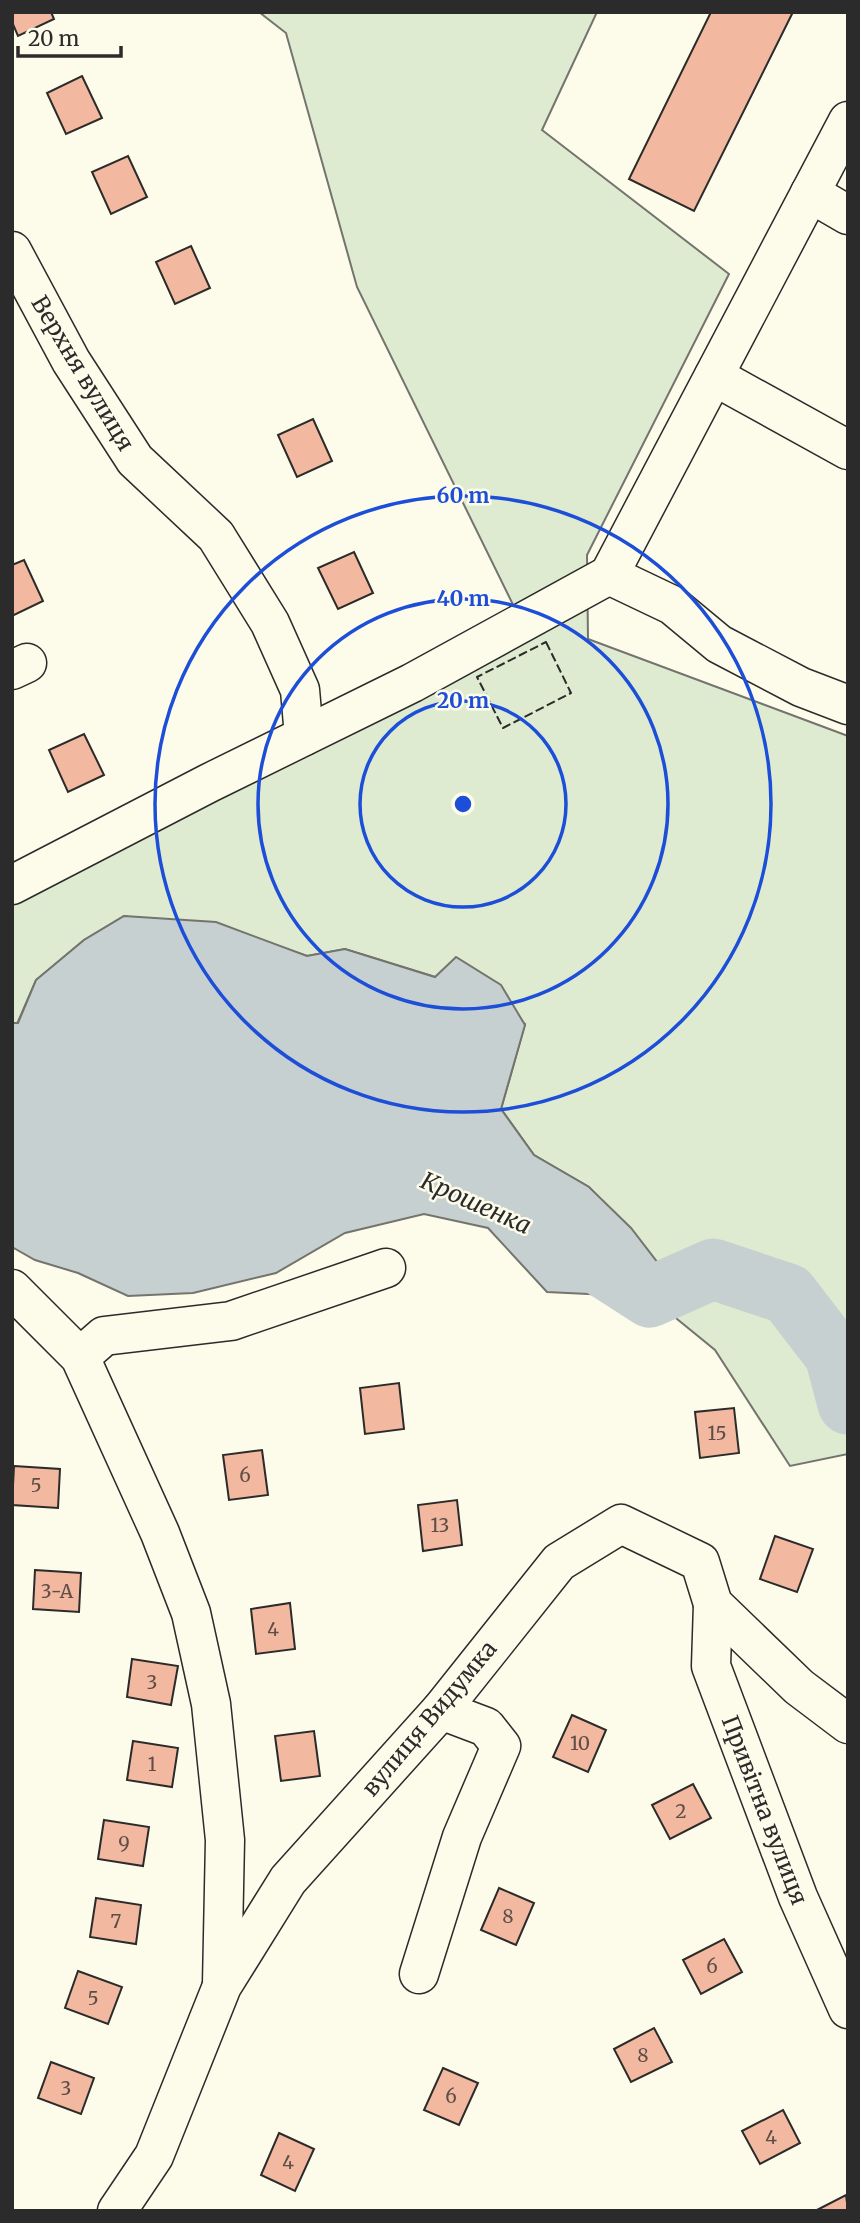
<svg xmlns="http://www.w3.org/2000/svg" width="860" height="2223" font-family="Merriweather,serif">
<rect width="100%" height="100%" fill="#fdfbea"/>
<polygon fill="#deebd1" stroke="#74746e" stroke-width="2" points="259,12 597,12 542,130 729,274 587,555 588,639 848,736 848,1454 790,1466 715,1350 650,1297 661,1267 589,1187 534,1155 501,1109 525,1024 435,977 345,949 307,956 266,942 124,916 84,940 36,980 17,1024 12,1023 12,885 522,623 357,287 286,33"/>
<polygon fill="#c7d0d0" stroke="#74746e" stroke-width="2" points="124,916 216,922 307,956 345,949 435,977 456,957 501,985 525,1025 501,1109 534,1155 589,1187 631,1228 661,1267 650,1297 547,1292 488,1228 424,1214 345,1233 276,1273 193,1293 128,1296 78,1273 35,1260 12,1247 12,1023 18,1023 36,980 84,940"/>
<g fill="none" stroke-linecap="round" stroke-linejoin="round">
<polyline stroke="#c7d0d0" stroke-width="61" points="580,1252 650,1297 713,1269 788,1294 835,1355 848,1404"/>
</g>
<g fill="#f2b8a0" stroke="#2b2b2b" stroke-width="2">
<polygon points="12,12 51,12 54,19 18,36 12,22"/>
<polygon points="711,12 793,12 694,211 629,179"/>
<polygon points="82,76 102,118 66,134 47,93"/>
<polygon points="128,156 147,197 111,214 92,172"/>
<polygon points="191,246 210,288 175,304 156,262"/>
<polygon points="313,419 332,461 297,477 278,435"/>
<polygon points="354,552 373,593 338,609 318,568"/>
<polygon points="24,560 43,601 12,616 12,565"/>
<polygon points="84,734 104,775 68,792 49,750"/>
<polygon points="399,1383 404,1429 365,1434 360,1388"/>
<polygon points="734,1408 739,1453 700,1458 695,1412"/>
<polygon points="262,1450 268,1495 229,1500 223,1455"/>
<polygon points="14,1466 60,1469 58,1508 12,1505"/>
<polygon points="457,1500 462,1545 423,1551 418,1505"/>
<polygon points="775,1536 813,1549 797,1592 760,1579"/>
<polygon points="35,1570 81,1573 79,1612 33,1609"/>
<polygon points="290,1603 295,1649 256,1654 251,1609"/>
<polygon points="132,1659 178,1666 171,1705 127,1697"/>
<polygon points="572,1715 606,1730 588,1772 553,1757"/>
<polygon points="314,1731 320,1776 281,1781 275,1736"/>
<polygon points="133,1741 178,1748 172,1787 127,1780"/>
<polygon points="693,1784 711,1818 670,1839 652,1805"/>
<polygon points="104,1820 149,1827 143,1866 98,1859"/>
<polygon points="499,1888 534,1903 516,1945 481,1930"/>
<polygon points="96,1898 141,1905 136,1944 90,1937"/>
<polygon points="724,1939 742,1972 701,1994 683,1960"/>
<polygon points="78,1971 122,1987 108,2024 65,2008"/>
<polygon points="654,2028 672,2062 631,2082 614,2049"/>
<polygon points="51,2062 94,2078 81,2114 38,2098"/>
<polygon points="443,2068 478,2083 459,2125 424,2110"/>
<polygon points="783,2110 800,2143 760,2164 742,2131"/>
<polygon points="279,2133 314,2149 295,2191 261,2175"/>
<polygon points="846,2195 848,2211 815,2211"/>
</g>
<g fill="none" stroke-linecap="round" stroke-linejoin="round">
<defs>
<g id="minor">
<polyline points="810,193 848,215"/>
<polyline points="12,251 71,361 135,460 216,536 270,623 300,690 304,736"/>
<polyline points="714,376 848,450"/>
<polyline points="609,575 672,605 719,644 801,687 848,705"/>
<polyline points="12,670 27,663"/>
<polyline points="12,885 209,783 412,683 609,575 848,121"/>
<polyline points="12,1289 80,1357 160,1533 191,1613 211,1704 225,1840 222,1984"/>
<polyline points="80,1357 104,1336 231,1321 386,1268"/>
<polyline points="713,1604 711,1666 798,1897 848,2009"/>
<polyline points="419,1974 462,1837 501,1746 486,1727 441,1710"/>
<polyline points="117,2211 154,2156 222,1986 288,1880 441,1710 559,1562 621,1524 700,1562 713,1604 799,1687 848,1724"/>
</g>
</defs>
<use href="#minor" stroke="#2b2b2b" stroke-width="41"/>
<use href="#minor" stroke="#fdfbea" stroke-width="38"/>
<polygon stroke="#2b2b2b" stroke-width="2" stroke-dasharray="9 3.5" stroke-linecap="butt" points="546,642 571,693 503,728 477,677"/>
</g>
<g fill="none" stroke="#1d4ed8" stroke-width="3.5">
<circle cx="463" cy="804" r="103"/>
<circle cx="463" cy="804" r="205"/>
<circle cx="463" cy="804" r="308"/>
</g>
<g text-anchor="middle" dominant-baseline="central" stroke-width="5" stroke-linejoin="round" paint-order="stroke">
<g font-size="19" fill="#5d4e48">
<text x="717" y="1433">15</text>
<text x="245" y="1475">6</text>
<text x="36" y="1485">5</text>
<text x="440" y="1525">13</text>
<text x="57" y="1591">3-А</text>
<text x="273" y="1629">4</text>
<text x="152" y="1682">3</text>
<text x="580" y="1743">10</text>
<text x="152" y="1764">1</text>
<text x="681" y="1811">2</text>
<text x="124" y="1843">9</text>
<text x="508" y="1916">8</text>
<text x="116" y="1921">7</text>
<text x="712" y="1966">6</text>
<text x="93" y="1998">5</text>
<text x="643" y="2055">8</text>
<text x="66" y="2088">3</text>
<text x="451" y="2096">6</text>
<text x="771" y="2137">4</text>
<text x="288" y="2162">4</text>
</g>
<g font-size="23" fill="#2b2b2b" stroke="#fdfbea">
<text transform="translate(83 373) rotate(59)">Верхня вулиця</text>
<text transform="translate(429 1718) rotate(-50)">вулиця Видумка</text>
<text transform="translate(765 1810) rotate(69)">Привітна вулиця</text>
</g>
<g font-size="24" font-style="italic" fill="#2b2b2b" stroke="#fdfbea">
<text transform="translate(476 1203) rotate(24)">Крошенка</text>
</g>
</g>
<circle cx="463" cy="804" r="10" fill="#1d4ed8" stroke="#fdfbea" stroke-width="3.5"/>
<g font-size="21" text-anchor="middle" font-weight="bold" fill="#1d4ed8" stroke="#fdfbea" stroke-width="5" stroke-linejoin="round" paint-order="stroke">
<text x="463" y="503">60 m</text>
<text x="463" y="606">40 m</text>
<text x="463" y="708">20 m</text>
</g>
<rect width="860" height="2223" fill="none" stroke="#2b2b2b" stroke-width="28"/>
<path d="M18 46v10h103v-10" fill="none" stroke="#2b2b2b" stroke-width="3.5"/>
<text x="28" y="46" font-size="21" fill="#2b2b2b" stroke="#fdfbea" stroke-width="5" paint-order="stroke">20 m</text>
</svg>
